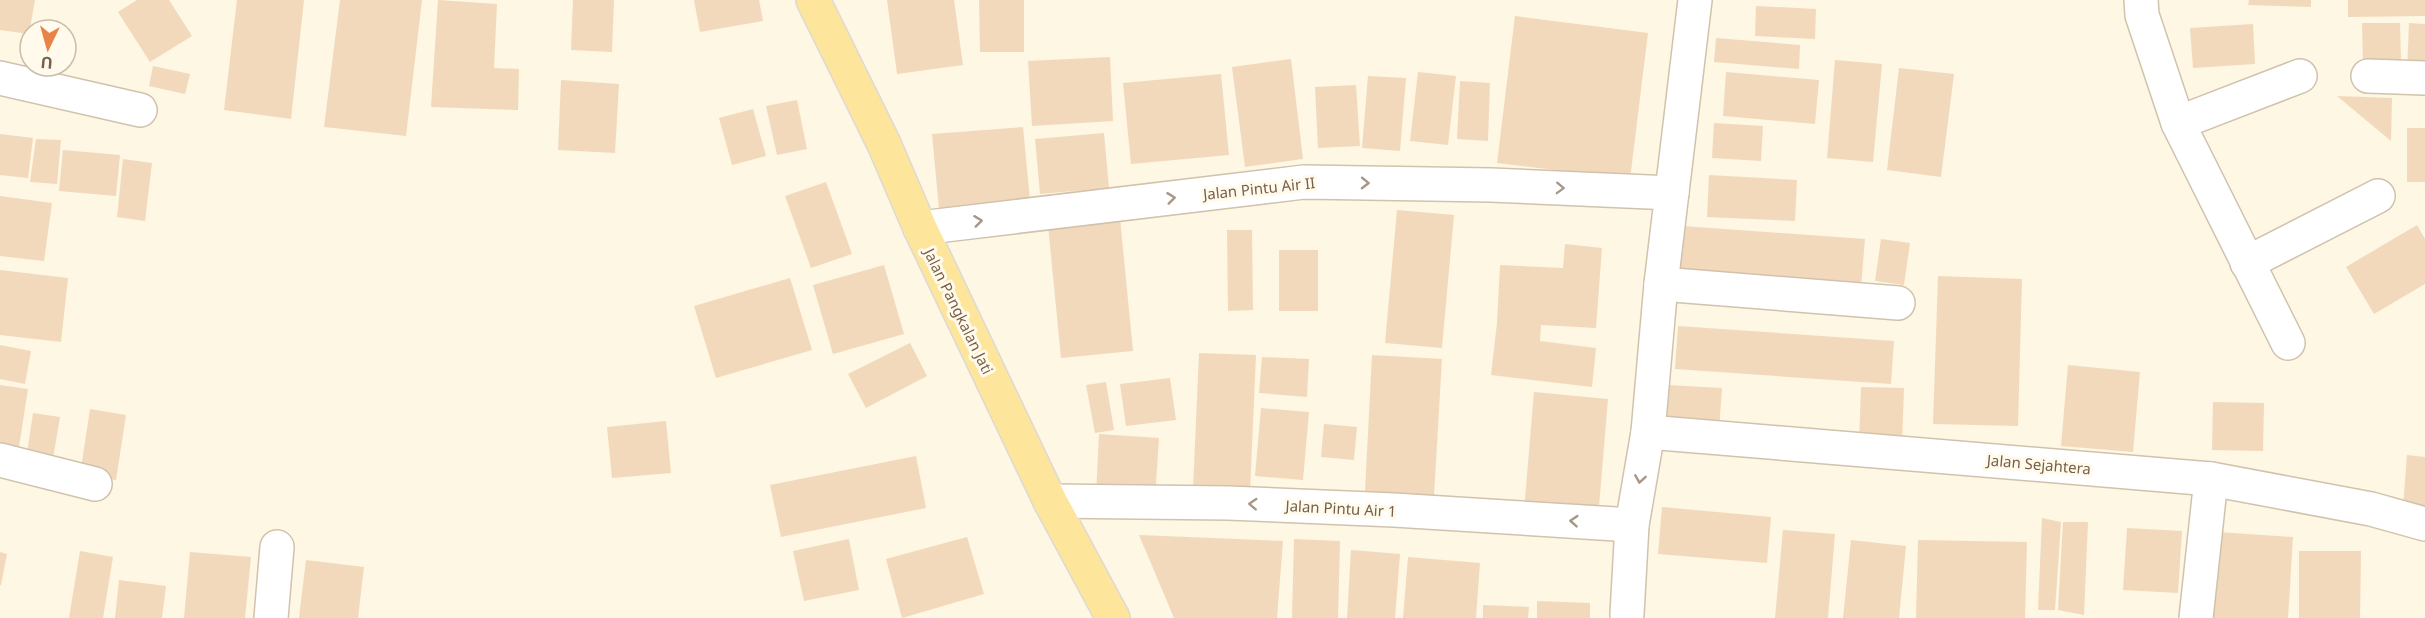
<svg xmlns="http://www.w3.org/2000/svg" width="2425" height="618" font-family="'Noto Sans',sans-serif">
<rect width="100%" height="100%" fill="#fdf7e4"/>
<g fill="#f3d9bb">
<polygon points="0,0 35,0 29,34 0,30"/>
<polygon points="137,0 169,0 192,36 150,62 118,12"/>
<polygon points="237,0 304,0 291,119 224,110"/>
<polygon points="340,0 422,0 406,136 324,127"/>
<polygon points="438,0 497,4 494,68 519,69 518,110 431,107"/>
<polygon points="573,0 614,0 612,52 571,50"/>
<polygon points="694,0 759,0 763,21 700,32"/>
<polygon points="887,0 954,0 963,65 897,74"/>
<polygon points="979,0 1024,0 1024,52 980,52"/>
<polygon points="2249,0 2311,0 2311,7 2248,5"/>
<polygon points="2348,0 2425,0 2425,16 2348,17"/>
<polygon points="1756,6 1816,9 1815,39 1755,36"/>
<polygon points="1515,16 1648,33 1630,179 1497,163"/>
<polygon points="2362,23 2400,23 2401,61 2363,62"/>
<polygon points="2409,23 2425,24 2425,71 2407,71"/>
<polygon points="2253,24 2255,64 2193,68 2190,28"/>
<polygon points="1716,38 1800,45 1799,69 1714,62"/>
<polygon points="1110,57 1113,121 1032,126 1028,61"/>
<polygon points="1291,59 1303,159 1245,167 1232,67"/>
<polygon points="1835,60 1882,64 1873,162 1827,158"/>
<polygon points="153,66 190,74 185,94 149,86"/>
<polygon points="1899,68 1954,74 1941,177 1887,170"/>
<polygon points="1418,72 1456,76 1448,145 1410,141"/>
<polygon points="1726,72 1819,80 1815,124 1723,116"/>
<polygon points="1221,74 1229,155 1131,164 1123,83"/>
<polygon points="1368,76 1406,78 1400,151 1362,148"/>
<polygon points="561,80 619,84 615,153 558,150"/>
<polygon points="1460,81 1490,83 1488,141 1457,139"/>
<polygon points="1356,85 1360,146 1318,148 1315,87"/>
<polygon points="2337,96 2392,98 2391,141"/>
<polygon points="797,100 807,149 777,155 766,106"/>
<polygon points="753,109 766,156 732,165 719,118"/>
<polygon points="1714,123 1763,126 1761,161 1712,158"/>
<polygon points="1023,127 1030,200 939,209 932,134"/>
<rect x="2407" y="128" width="18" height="54"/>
<polygon points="1104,133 1109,188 1040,194 1035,139"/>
<polygon points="0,134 33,138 28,178 0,175"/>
<polygon points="36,139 61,140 57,184 30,182"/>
<polygon points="63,150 120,155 116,196 59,191"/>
<polygon points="123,159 152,163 145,221 117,217"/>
<polygon points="1709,175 1797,180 1795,221 1707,217"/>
<polygon points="826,182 852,254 811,268 785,196"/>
<polygon points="0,196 52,203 44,261 0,256"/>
<polygon points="1397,210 1454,215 1442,348 1385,343"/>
<polygon points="1120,218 1133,351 1061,358 1048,225"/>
<polygon points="2417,225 2425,239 2425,284 2374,314 2346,267"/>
<polygon points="1682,226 1865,239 1861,288 1679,275"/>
<polygon points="1227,230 1252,230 1253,310 1228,311"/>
<polygon points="1881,239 1910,243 1904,285 1875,281"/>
<polygon points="1565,244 1602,248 1596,328 1541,325 1540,341 1596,348 1592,387 1491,375 1497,323 1500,265 1563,268"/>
<rect x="1279" y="250" width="39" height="61"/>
<polygon points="884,265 904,334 833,354 813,285"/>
<polygon points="0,270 68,278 61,342 0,335"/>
<polygon points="1938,276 2022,279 2018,426 1933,424"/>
<polygon points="790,278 812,350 716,378 694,306"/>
<polygon points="1678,326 1894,341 1891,384 1675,369"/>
<polygon points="910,343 927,376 866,408 848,374"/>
<polygon points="0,345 31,351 25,384 0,379"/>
<polygon points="1199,353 1256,355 1250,492 1193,489"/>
<polygon points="1372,355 1442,359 1434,495 1365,491"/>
<polygon points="1262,357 1309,359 1307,397 1259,393"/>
<polygon points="2068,365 2140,372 2133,452 2061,446"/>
<polygon points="1170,378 1176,420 1126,426 1120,384"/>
<polygon points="1106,382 1114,430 1095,433 1086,385"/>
<polygon points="0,385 28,389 19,447 0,444"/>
<polygon points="1668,385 1722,388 1719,430 1665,426"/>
<polygon points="1861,387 1904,388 1902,445 1859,444"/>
<polygon points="1534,392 1608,399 1598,518 1524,511"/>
<polygon points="2213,402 2264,403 2263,451 2212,450"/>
<polygon points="1261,408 1309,412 1303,480 1255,476"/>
<polygon points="90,409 126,415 116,480 80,475"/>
<polygon points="33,413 60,417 52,464 26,460"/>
<polygon points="666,421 671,473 612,478 607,427"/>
<polygon points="1324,424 1357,427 1354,460 1321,457"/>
<polygon points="1099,434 1159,438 1155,499 1096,496"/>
<polygon points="2407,455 2425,457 2425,509 2403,507"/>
<polygon points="916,456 926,508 781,537 770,485"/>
<polygon points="1662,507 1771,517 1767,563 1658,554"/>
<polygon points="2042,518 2061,522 2055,610 2038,610"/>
<polygon points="2063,522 2088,522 2084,615 2058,610"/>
<polygon points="2127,528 2182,531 2178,593 2123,590"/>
<polygon points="1783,530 1835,534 1828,618 1775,618"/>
<polygon points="2218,532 2293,537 2288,618 2213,618"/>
<polygon points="1139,535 1283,541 1277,618 1174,618"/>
<polygon points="967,537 984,594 902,618 886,559"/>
<polygon points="849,539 859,590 804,601 793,551"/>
<polygon points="1294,539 1340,541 1338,618 1292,618"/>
<polygon points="1851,540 1906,546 1899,618 1843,618"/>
<polygon points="1918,540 2027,542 2025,618 1916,618"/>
<polygon points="1351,550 1400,554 1395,618 1347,618"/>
<polygon points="80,551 113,557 103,618 69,618"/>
<polygon points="2299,551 2361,551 2360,618 2299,618"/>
<polygon points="0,552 7,554 1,585 0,585"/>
<polygon points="190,552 251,557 245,618 184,618"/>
<polygon points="1408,557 1480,563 1476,618 1403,618"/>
<polygon points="306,560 364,567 358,618 299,618"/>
<polygon points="119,580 166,586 162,618 115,618"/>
<polygon points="1537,601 1590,603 1590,618 1537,618"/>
<polygon points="1483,605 1529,607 1528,618 1483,618"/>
</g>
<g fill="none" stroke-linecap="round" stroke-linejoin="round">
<defs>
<g id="minor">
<polyline points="2141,0 2142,15 2178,123 2288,343"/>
<polyline points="2368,76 2425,78"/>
<polyline points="0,78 140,110"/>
<polyline points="2178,123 2300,76"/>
<polyline points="920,228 1304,182 1491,185 1672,193"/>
<polyline points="2247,263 2378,196"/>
<polyline points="1661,284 1898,303"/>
<polyline points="1648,432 2211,479 2371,509 2425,524"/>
<polyline points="0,460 95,484"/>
<polyline points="1050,501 1228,503 1394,510 1632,525"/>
<polyline points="1627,614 1632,525 1648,432 1661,284 1695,0"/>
<polyline points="271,618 277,547"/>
<polyline points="2196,618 2211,479"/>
</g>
<polyline id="major" points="813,0 884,144 920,228 1050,501 1113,618"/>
</defs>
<use href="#minor" stroke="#d1c2ad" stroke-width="36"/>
<use href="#major" stroke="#ded9d3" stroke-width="36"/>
<use href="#minor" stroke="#fff" stroke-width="33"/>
<use href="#major" stroke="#fde69b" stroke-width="33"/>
</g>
<defs><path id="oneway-chevron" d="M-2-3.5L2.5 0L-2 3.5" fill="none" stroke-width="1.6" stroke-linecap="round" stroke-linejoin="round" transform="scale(1.5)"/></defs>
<g stroke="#a69789">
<use href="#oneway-chevron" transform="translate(1365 183) rotate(1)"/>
<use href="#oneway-chevron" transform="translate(1560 188) rotate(2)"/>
<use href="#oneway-chevron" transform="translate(1171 198) rotate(-7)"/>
<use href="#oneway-chevron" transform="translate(978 221) rotate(-7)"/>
<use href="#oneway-chevron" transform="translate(1640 479) rotate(99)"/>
<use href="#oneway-chevron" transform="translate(1253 504) rotate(-177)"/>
<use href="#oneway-chevron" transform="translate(1574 521) rotate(-176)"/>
</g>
<g text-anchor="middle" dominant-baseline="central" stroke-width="6" stroke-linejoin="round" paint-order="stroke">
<g font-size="15" fill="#765f49" stroke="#fffaeb">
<text transform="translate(1259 188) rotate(-6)">Jalan Pintu Air II</text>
<text transform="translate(959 311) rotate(64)">Jalan Pangkalan Jati</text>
<text transform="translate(2039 464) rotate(5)">Jalan Sejahtera</text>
<text transform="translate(1341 508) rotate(3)">Jalan Pintu Air 1</text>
</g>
</g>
<g transform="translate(48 48) rotate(185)"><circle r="28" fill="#fffaeb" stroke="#c8bcaa" stroke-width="1.5"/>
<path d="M0-4.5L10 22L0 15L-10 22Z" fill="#e98246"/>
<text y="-9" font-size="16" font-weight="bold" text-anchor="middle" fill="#765f49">U</text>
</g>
</svg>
